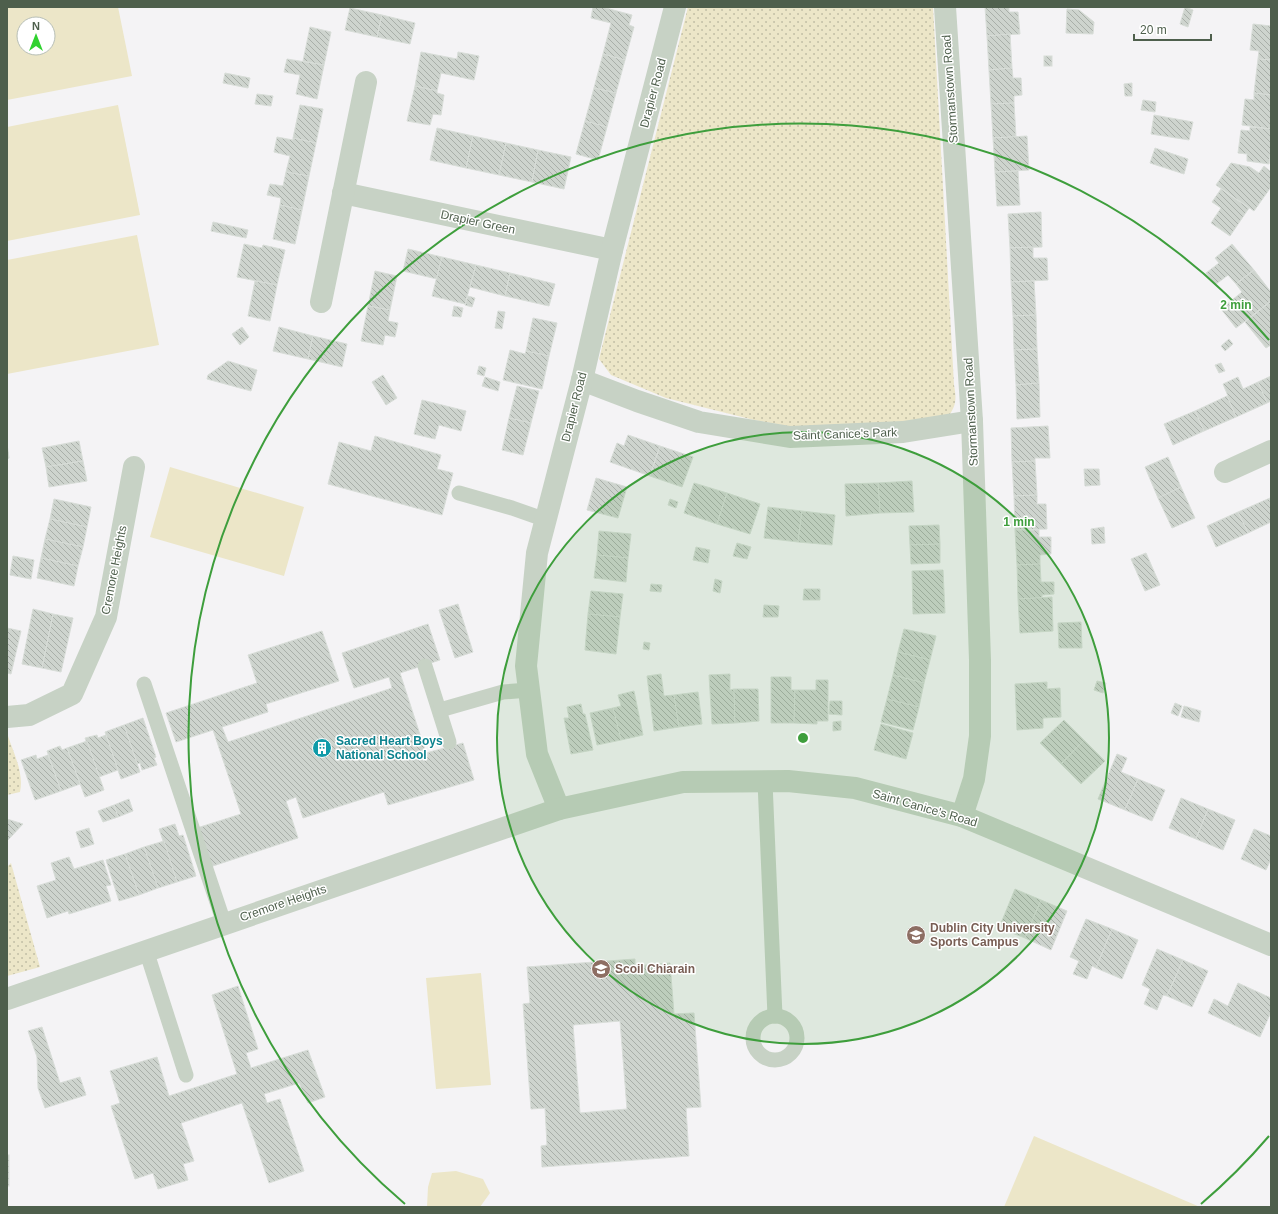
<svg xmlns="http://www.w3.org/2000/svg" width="1278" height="1214" font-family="Arial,sans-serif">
<defs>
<pattern id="grass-dots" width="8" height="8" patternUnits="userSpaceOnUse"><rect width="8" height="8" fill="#ece6c8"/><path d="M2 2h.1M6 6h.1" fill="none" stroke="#c1bea5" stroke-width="1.8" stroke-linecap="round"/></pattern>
<pattern id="building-back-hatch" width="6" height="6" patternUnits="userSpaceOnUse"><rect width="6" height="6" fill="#ced4ce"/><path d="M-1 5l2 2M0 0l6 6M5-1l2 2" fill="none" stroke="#a9afa9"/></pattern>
</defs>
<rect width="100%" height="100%" fill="#f4f3f5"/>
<g fill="url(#grass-dots)">
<path d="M 688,7 L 933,7 L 954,385 C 956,396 957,404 950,414 L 898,426 L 799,428 L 754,420 L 666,398 L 611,375 L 599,359 Z"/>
<path d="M 7,736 L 8,736 C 14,754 24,773 20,792 L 7,795 Z"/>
<polygon points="11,863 40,967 7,976 7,867"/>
</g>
<g fill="#ece6c8" fill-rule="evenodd">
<path d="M 7,7 L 118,7 L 132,76 L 7,100 ZM 24,24 L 48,24 L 48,48 L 24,48 Z"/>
<polygon points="118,105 140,215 7,241 7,127"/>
<polygon points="137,235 159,345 7,374 7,260"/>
<polygon points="170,467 304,507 284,576 150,537"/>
<polygon points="481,973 491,1085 436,1089 426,978"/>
<polygon points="1034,1136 1200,1207 1004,1207"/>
<polygon points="456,1171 483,1179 490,1193 480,1207 427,1207 428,1187 432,1173"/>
</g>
<g fill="url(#building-back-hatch)" stroke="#d8ddd8" fill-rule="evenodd">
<polygon points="593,7 602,7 632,15 629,25 634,27 625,60 603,54 611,23 591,18"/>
<polygon points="985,7 1009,7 1009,12 1018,12 1020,34 987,36"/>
<polygon points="1185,7 1193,10 1188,27 1180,24"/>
<polygon points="350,8 382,15 377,37 345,30"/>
<polygon points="1067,9 1079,10 1094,22 1093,34 1066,33"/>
<polygon points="382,15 415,23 410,44 377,37"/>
<polygon points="1253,24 1271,26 1271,60 1258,59 1259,51 1250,50"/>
<polygon points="310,27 331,32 324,65 303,61"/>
<polygon points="1010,34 1012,68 989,70 987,36"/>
<polygon points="421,52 457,59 458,52 479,56 474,80 441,73 437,91 415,86"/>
<polygon points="603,54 625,60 616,93 594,88"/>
<rect x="1044" y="56" width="8" height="10"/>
<polygon points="287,59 324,65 317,99 296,94 300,75 284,72"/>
<polygon points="1258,59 1271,60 1271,95 1254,93"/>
<polygon points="1012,68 1013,78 1021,78 1022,95 1014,96 1014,103 991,104 989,70"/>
<polygon points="225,73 250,78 248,88 223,83"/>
<polygon points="1132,83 1132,96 1125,96 1124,84"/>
<polygon points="415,86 437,91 437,93 444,95 441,115 433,114 430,125 407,121"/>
<polygon points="594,88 616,93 607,127 585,121"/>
<polygon points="1254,93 1271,95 1271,129 1242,125 1245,99 1254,100"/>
<polygon points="257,94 273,96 271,106 255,104"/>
<polygon points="1143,100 1156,102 1155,112 1141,110"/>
<polygon points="1014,103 1016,137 993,138 991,104"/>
<polygon points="300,105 323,109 316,143 293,138"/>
<polygon points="1154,115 1193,122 1189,140 1151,134"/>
<polygon points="585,121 607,127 598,160 576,154"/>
<polygon points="1250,127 1271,129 1271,147 1269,164 1247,161 1247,154 1238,153 1241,130 1250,131"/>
<polygon points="437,128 473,136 466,168 430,160"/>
<polygon points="473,136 506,143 499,175 466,168"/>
<polygon points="1027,136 1029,170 995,172 993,138"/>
<polygon points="277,137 293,140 293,138 316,143 309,176 286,172 290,156 274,152"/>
<polygon points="506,143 538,150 532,182 499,175"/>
<polygon points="1155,148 1188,159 1184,174 1150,163"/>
<polygon points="538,150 571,157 564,189 532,182"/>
<polygon points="1231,163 1250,167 1259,173 1264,166 1271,172 1271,187 1254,211 1216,185"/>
<polygon points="1018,171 1020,205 997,206 995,172"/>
<polygon points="286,172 309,176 302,210 280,205 281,198 267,195 270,184 283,186"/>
<polygon points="1221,189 1249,208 1230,236 1211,223 1221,208 1212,202"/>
<polygon points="280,205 302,210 295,244 273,239"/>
<polygon points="1041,212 1042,247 1010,248 1008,214"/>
<polygon points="213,222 248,230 246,238 211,231"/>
<polygon points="244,244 262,248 263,245 285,250 277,285 237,277"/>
<polygon points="1232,244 1254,270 1236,284 1228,275 1215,285 1206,273 1219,263 1215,258"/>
<polygon points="1033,247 1033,258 1047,258 1048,280 1011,282 1010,248"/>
<polygon points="408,249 442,257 437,279 403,271"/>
<polygon points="442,257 476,265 465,304 432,296"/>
<polygon points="476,265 510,273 505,296 470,287"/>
<polygon points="1254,270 1271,292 1271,301 1236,328 1221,309 1242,292 1236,284"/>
<polygon points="375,271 397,276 390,310 368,306"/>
<polygon points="510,273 555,284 549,306 505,296"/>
<polygon points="255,281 277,285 270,321 248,316"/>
<polygon points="1034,281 1036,315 1013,316 1011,282"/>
<polygon points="468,296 475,298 472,307 465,305"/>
<polygon points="1271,301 1271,345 1266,348 1245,322"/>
<polygon points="368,306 390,310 388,321 398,323 395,337 385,335 383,345 361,341"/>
<polygon points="454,306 463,308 461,317 452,316"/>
<polygon points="498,311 505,312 502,329 495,328"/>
<polygon points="1036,315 1037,349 1014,350 1013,316"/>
<polygon points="533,318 557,323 549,356 526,351"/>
<polygon points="242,327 249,337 240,345 232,334"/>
<polygon points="279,327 313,336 308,359 273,351"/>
<polygon points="313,336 347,344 342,367 308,359"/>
<polygon points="1229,339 1233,344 1225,351 1221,346"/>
<polygon points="1037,349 1039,383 1016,385 1014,350"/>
<polygon points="510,350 525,354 526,351 549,356 542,389 503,380"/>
<polygon points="228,361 257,370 251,391 207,379 208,375"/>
<polygon points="1221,363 1225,371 1219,373 1215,365"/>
<polygon points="479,366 486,368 484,376 477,374"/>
<polygon points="383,375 397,398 386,405 372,382"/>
<polygon points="1271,376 1271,401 1267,403 1258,382"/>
<polygon points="485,377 500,382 498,391 482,386"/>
<polygon points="1238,377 1243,389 1258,382 1267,403 1236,417 1227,396 1228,396 1223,384"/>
<polygon points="1039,383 1040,417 1017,419 1016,385"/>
<polygon points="517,386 539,391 531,423 509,418"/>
<polygon points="1227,396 1236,417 1204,431 1195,411"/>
<polygon points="422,400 466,411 461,431 439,425 435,439 414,434"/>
<polygon points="1195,411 1204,431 1173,445 1164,424"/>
<polygon points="509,418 531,423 523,455 502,450"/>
<polygon points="1048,426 1050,458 1035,458 1035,461 1012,462 1011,428"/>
<polygon points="628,435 660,446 650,476 610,462 617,443 624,446"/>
<polygon points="375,436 441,455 437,469 453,473 442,515 328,484 339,442 371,451"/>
<polygon points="79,441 83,461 46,467 42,448"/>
<polygon points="7,444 9,458 7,459"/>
<polygon points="660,446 693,457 682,487 650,476"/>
<polygon points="1168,457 1181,487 1158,498 1145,467"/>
<polygon points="83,461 87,481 49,487 46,467"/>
<polygon points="1035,461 1037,495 1014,496 1012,462"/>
<polygon points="1084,469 1099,469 1100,485 1085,486"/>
<polygon points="596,478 627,487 618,518 587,510"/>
<polygon points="912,481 914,512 880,513 878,483"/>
<polygon points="694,483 727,493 717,524 684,513"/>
<polygon points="878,483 880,513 846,516 845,484"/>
<polygon points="1181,487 1195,518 1172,528 1158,498"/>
<polygon points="727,493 760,504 750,534 717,524"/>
<polygon points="1037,495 1037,504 1046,504 1047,529 1015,530 1014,496"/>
<polygon points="1270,498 1271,522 1248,533 1238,512"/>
<polygon points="54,499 91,507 87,527 50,519"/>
<polygon points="670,499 678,502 676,508 668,505"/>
<polygon points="768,507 802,511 798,542 764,538"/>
<polygon points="802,511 835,515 832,545 798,542"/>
<polygon points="1238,512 1248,533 1216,547 1207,526"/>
<polygon points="50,519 87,527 83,547 45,539"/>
<polygon points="939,525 940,544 910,545 909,526"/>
<polygon points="1104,527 1105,543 1092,544 1091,529"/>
<polygon points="1015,530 1039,530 1039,537 1051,537 1051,554 1040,555 1040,564 1017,565"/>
<polygon points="599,531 631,534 628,558 597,555"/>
<polygon points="45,539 83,547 78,566 41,558"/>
<polygon points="737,543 751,547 747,559 733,556"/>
<polygon points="940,544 940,563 911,564 910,545"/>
<polygon points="696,547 710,550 708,563 693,560"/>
<polygon points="1146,553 1160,585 1145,591 1131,559"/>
<polygon points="597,555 628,558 626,582 594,578"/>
<polygon points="13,556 34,560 31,579 10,575"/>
<polygon points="41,558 78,566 74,586 37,578"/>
<polygon points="1040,564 1041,582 1054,582 1054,594 1042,595 1042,598 1018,599 1017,565"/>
<polygon points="943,570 945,613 913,614 912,571"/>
<polygon points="715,579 722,581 720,593 713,591"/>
<polygon points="651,584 662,585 661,592 650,591"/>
<polygon points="804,589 820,589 820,600 803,600"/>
<polygon points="591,591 623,594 620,617 588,614"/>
<polygon points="1052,597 1053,631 1020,633 1018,599"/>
<polygon points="458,604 473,652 455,658 439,610"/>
<polygon points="764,605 779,606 778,617 763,617"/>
<polygon points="33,609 53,614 42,668 22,664"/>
<polygon points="53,614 73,618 61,672 42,668"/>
<polygon points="588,614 620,617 616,654 585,650"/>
<polygon points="1081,622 1082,648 1059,648 1058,623"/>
<polygon points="428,624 440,660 400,673 426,753 463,743 474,780 388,805 384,792 303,818 296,797 286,801 298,838 210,867 197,828 241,814 213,730 176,742 166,713 257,683 248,655 322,631 339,681 266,704 268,712 222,727 228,742 392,688 389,677 354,688 342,653"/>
<polygon points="7,628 21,631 11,674 7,673"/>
<polygon points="904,629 936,636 930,660 898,652"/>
<polygon points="644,642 650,643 649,650 643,649"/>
<polygon points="898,652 930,660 924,683 893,675"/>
<polygon points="661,674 664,696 674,695 679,727 654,731 647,676"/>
<polygon points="730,674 730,690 734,689 735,723 712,724 709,675"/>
<polygon points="893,675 924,683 919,707 887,699"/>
<polygon points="771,677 791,677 791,690 795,690 794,723 771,723"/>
<polygon points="816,680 828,680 828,721 817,721 817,724 794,723 795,690 816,690"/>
<polygon points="1097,681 1106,683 1103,693 1094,690"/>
<polygon points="1047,682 1047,689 1060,688 1061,717 1043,718 1043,728 1017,730 1015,684"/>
<polygon points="734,689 758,689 759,721 735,723"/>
<polygon points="634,691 643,735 621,740 613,708 621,706 618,695"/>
<polygon points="698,692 702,724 679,727 674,695"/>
<polygon points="887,699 919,707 913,730 881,722"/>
<polygon points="830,701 842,701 842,715 829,714"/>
<polygon points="1175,703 1182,706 1178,716 1171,713"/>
<polygon points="581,704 583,714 585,714 593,750 571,754 564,718 569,718 567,707"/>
<polygon points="1184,706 1201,711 1199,722 1181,717"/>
<polygon points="613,708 621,740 597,745 590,713"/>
<polygon points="143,718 156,757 154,758 157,765 142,770 140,763 137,764 124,725"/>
<polygon points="1064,720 1084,740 1061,764 1040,743"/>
<polygon points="841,721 841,730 833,731 833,722"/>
<polygon points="881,724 913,733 906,759 874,750"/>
<polygon points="124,725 140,772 121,779 105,732"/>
<polygon points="97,735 98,738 106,735 118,770 99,777 85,738"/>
<polygon points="1084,740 1105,761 1081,784 1061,764"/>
<polygon points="87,741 104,790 85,797 67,748"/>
<polygon points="60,746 62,750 67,748 80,784 61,791 47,751"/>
<polygon points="1117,754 1127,758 1121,772 1138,779 1125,810 1098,799"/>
<polygon points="36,755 37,759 48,755 61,791 35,800 21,760"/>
<polygon points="1138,779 1165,790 1152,821 1125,810"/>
<polygon points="1181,798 1208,809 1196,839 1169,828"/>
<polygon points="129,799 133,811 118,817 114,805"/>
<polygon points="114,805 118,817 103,822 98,811"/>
<polygon points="1208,809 1235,820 1223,850 1196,839"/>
<polygon points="7,819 23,824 7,841"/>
<polygon points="175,824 179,836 183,835 196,876 177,882 159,829"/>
<polygon points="89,828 94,844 81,848 76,832"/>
<polygon points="1254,829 1271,836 1271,859 1266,870 1241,859"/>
<polygon points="164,841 177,882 158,888 144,847"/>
<polygon points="144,847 158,888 139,895 125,854"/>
<polygon points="125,854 139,895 119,901 106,860"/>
<polygon points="69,857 74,869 103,860 111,885 106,886 111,901 69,914 68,911 47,918 37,886 56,880 51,863"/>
<polygon points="1015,889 1041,900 1025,938 999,928"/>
<polygon points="1041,900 1067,911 1051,950 1025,938"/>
<polygon points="1086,919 1112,929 1096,968 1092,966 1087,979 1073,974 1079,961 1070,957"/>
<polygon points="1112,929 1138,940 1122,979 1096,968"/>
<polygon points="1157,949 1183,960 1167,996 1163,995 1157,1010 1144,1004 1150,989 1142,985"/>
<path d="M 635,959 L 635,966 L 670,963 L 674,1014 L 694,1013 L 701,1107 L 686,1108 L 689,1156 L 542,1167 L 541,1146 L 547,1145 L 545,1108 L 531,1109 L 523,1004 L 530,1003 L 527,967 ZM 620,1021 L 627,1109 L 580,1113 L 573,1025 Z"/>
<polygon points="1183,960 1208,971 1192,1007 1167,996"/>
<polygon points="1238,983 1271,998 1271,1012 1260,1037 1208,1013 1214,999 1228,1006"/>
<polygon points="238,986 258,1049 246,1053 251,1068 308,1050 325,1097 308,1103 299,1083 264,1094 267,1103 280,1099 304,1171 269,1183 242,1103 181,1123 194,1161 183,1164 188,1180 158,1189 153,1173 135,1179 111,1106 120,1103 110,1071 157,1057 169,1096 237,1074 212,995"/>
<polygon points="42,1027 60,1083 80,1077 86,1095 45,1108 38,1088 37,1057 28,1031"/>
<rect x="7" y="1155" width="2" height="31"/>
</g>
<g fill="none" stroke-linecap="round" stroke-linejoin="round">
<g stroke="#c7d2c5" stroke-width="15">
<polyline points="459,493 512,508 546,520"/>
<polyline points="425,666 449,742"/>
<polyline points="144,684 224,923"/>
<polyline points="440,710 503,692 529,690"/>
<polyline points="765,782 775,1016"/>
<polyline points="146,950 186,1075"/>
<circle cx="775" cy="1038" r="22"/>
</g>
<g stroke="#c7d2c5" stroke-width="22">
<polyline points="945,7 972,421 980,660 980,736 974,779 962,816"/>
<polyline points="343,193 612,250"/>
<polyline points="321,302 366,82"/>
<polyline points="582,380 637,401 699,422 790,437 903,432 972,421"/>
<polyline points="1225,472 1271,451"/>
<polyline points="7,717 29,715 72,694 106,617 134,467"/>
<polyline points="559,809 537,754 526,666 537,553 582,380 612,250 675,7"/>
<polyline points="7,999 559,809 683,782 788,781 855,788 962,816 1271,945"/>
</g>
</g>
<circle cx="803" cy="738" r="306" fill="#3e9e3c" fill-opacity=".12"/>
<g fill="none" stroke="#3e9e3c" stroke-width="2">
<circle cx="803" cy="738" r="306"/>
<path d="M1269 1136A613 613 0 0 1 1201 1204M405 1204A613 613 0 1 1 1269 340"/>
</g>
<defs>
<symbol id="building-disc" viewBox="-11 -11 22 22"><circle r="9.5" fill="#0f9aa8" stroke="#fff"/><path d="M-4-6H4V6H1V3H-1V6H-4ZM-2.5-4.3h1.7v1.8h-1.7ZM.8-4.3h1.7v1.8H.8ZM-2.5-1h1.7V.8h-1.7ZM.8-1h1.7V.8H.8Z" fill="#fff"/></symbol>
<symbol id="university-disc" viewBox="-11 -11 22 22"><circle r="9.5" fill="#8d6e63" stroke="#fff"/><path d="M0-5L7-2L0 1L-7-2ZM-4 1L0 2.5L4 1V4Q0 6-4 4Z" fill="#fff"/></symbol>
<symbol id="school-disc" viewBox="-11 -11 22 22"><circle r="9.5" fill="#8d6e63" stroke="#fff"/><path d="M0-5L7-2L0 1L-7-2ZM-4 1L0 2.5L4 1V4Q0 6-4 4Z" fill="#fff"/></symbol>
</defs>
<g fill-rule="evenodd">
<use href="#building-disc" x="311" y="737" width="22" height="22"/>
<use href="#university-disc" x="905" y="924" width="22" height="22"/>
<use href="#school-disc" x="590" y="958" width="22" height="22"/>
</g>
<g text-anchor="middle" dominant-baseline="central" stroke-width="3" stroke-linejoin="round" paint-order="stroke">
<g font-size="12" fill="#4e5f4c" stroke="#fff">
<text transform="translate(950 89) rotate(-94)">Stormanstown Road</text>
<text transform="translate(653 93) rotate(-75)">Drapier Road</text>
<text transform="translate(478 222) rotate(12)">Drapier Green</text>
<text transform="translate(574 407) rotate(-76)">Drapier Road</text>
<text transform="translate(971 412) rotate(-93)">Stormanstown Road</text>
<text transform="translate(845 434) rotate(-2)">Saint Canice's Park</text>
<text transform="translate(114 570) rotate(-79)">Cremore Heights</text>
<text transform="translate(925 808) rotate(16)">Saint Canice's Road</text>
<text transform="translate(283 903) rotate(-19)">Cremore Heights</text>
</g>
<g font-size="12" font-weight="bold" fill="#0d838f" stroke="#fff" text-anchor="start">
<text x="336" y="741">Sacred Heart Boys<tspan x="336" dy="14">National School</tspan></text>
</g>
<g font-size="12" font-weight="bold" fill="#785e54" stroke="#fff" text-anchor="start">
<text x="930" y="928">Dublin City University<tspan x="930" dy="14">Sports Campus</tspan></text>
<text x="615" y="969">Scoil Chiarain</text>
</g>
</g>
<circle cx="803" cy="738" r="6" fill="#3e9e3c" stroke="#fff" stroke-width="2"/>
<g font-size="12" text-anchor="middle" font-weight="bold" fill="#3e9e3c" stroke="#fff" stroke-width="3" stroke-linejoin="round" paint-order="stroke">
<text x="1236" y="309">2 min</text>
<text x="1019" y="526">1 min</text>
</g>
<rect width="1278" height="1214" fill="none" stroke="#4e5f4c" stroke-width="16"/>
<g transform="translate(36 36)"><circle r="19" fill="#ffffff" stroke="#b8bfb7"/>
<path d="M0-3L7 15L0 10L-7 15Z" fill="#30d22f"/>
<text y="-6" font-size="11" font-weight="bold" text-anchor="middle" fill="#4e5f4c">N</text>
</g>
<path d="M1134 34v6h77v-6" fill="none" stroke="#4e5f4c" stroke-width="2"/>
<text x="1140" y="34" font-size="12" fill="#4e5f4c" stroke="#ffffff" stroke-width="3" paint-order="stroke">20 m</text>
</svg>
